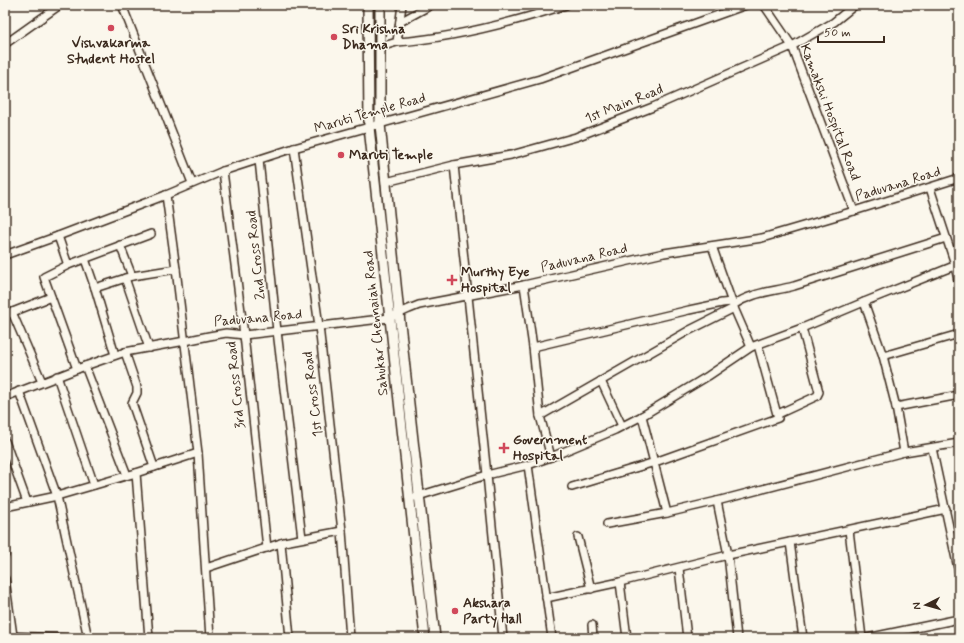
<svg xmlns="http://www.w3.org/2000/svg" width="964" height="643" font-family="Mynerve,sans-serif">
<rect width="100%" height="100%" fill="#fbf7ec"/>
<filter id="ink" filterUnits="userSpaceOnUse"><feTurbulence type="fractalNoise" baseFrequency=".025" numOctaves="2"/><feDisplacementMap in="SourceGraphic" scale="8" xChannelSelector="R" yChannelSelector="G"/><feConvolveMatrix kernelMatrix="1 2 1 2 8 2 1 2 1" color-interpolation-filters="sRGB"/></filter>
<g filter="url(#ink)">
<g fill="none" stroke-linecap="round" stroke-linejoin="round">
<defs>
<g id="minor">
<polyline points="122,5 192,183"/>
<polyline points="764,5 792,46 854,211"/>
<polyline points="400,22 431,5"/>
<path d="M 397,42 C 455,38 511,23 566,5"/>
<polyline points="5,44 60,5"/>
<polyline points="380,47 397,42 402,5"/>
<polyline points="294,148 319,326 342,531 350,638"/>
<polyline points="259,160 277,331 302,538"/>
<polyline points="454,165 487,475 503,638"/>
<polyline points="223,171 244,335 267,548"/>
<polyline points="386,182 454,165 511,155 576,137 653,107 792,46 834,22 855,5"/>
<polyline points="930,188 954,261 959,285"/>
<polyline points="166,195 176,269 198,453 210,638"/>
<polyline points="58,236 68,265"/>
<polyline points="120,245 132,276"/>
<polyline points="712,246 734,308 751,347"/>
<polyline points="5,255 58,236 166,195 223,171 294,148 540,79 746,5"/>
<polyline points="85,259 95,288"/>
<polyline points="125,278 149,348"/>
<polyline points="524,285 533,347 540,416 551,457"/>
<polyline points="864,302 883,356 896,407 904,452"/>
<path d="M 733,305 C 753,292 771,292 794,286 C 844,270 895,254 946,238"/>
<polyline points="12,312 42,382"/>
<polyline points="5,315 51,297"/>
<polyline points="533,347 689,310 722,303 732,302"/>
<polyline points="125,352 137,387 137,393 132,403 154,467"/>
<polyline points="115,355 95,288 132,276 176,269"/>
<polyline points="883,356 959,334"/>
<polyline points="85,366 127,475"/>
<polyline points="77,369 44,277 68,265 151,234"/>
<polyline points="57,376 94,485"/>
<polyline points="601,381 622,426"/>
<polyline points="19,391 57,496 88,638"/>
<polyline points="5,397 85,366 125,352 185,341 209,336 226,333 244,335 389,318 409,309 419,305 524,285 664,253 762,238 854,211 959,178"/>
<polyline points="896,407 959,395"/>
<polyline points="778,414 817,396 819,392 802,328"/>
<polyline points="540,416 688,331 734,308"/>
<polyline points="642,416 667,513"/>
<polyline points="5,441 27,502"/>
<polyline points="932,448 959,573"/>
<polyline points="528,465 552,638"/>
<polyline points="572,487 655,462 778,418 758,345"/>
<polyline points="415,497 487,475 528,465 551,457 615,430 642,416 708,376 751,347 802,328 864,302 954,266"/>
<polyline points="717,501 728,555 737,638"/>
<polyline points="5,507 57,496 136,473"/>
<polyline points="607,524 667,513 717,501 904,452 959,443"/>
<polyline points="849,530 862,638"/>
<polyline points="578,537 591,589"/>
<polyline points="790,542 803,638"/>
<polyline points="281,543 290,638"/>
<polyline points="5,550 5,555"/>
<polyline points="206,568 284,542 342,531"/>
<polyline points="679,568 687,638"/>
<polyline points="5,579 13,636"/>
<polyline points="620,582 627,638"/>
<polyline points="546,598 620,582 728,555 946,509"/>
<polyline points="592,625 593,638"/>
<polyline points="5,636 68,638"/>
<polyline points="149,638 136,473 198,453"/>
<polyline points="867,638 959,619"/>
</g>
<g id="tertiary">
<polyline points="368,5 369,127 425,638"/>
<polyline points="380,5 380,124 399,314 435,638"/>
</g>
</defs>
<use href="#minor" stroke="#3b2a1e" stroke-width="10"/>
<use href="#tertiary" stroke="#3b2a1e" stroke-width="12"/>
<use href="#minor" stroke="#fbf7ec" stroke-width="7"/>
<use href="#tertiary" stroke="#fbf7ec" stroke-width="9"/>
</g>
</g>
<g fill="#d1495b" stroke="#fbf7ec" stroke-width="1.5">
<circle cx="111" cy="28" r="4"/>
<circle cx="334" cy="37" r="4"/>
<circle cx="341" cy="155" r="4"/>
<path d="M450 274h4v4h4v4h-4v4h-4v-4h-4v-4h4z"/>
<path d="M502 442h4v4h4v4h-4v4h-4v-4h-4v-4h4z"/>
<circle cx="455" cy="611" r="4"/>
</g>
<g text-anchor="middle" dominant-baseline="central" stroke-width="3" stroke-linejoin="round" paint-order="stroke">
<g font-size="14" font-weight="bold" fill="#3b2a1e" stroke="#fbf7ec" text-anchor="start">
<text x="342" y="29">Sri Krishna<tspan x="342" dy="16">Dhama</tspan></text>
<text x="111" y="43" text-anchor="middle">Vishvakarma<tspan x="111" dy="16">Student Hostel</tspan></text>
<text x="349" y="155">Maruti Temple</text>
<text x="461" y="272">Murthy Eye<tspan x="461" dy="16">Hospital</tspan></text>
<text x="513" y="440">Government<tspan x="513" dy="16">Hospital</tspan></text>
<text x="463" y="603">Akshara<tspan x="463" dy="16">Party Hall</tspan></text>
</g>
<g font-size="14" fill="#3b2a1e" stroke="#fbf7ec">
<text transform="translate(624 104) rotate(-22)">1st Main Road</text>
<text transform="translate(830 112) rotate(69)">Kamakshi Hospital Road</text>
<text transform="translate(370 113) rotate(-16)">Maruti Temple Road</text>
<text transform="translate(898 184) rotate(-17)">Paduvana Road</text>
<text transform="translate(256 255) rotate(-96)">2nd Cross Road</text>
<text transform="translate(584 258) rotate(-13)">Paduvana Road</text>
<text transform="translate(258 318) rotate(-5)">Paduvana Road</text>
<text transform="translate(376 323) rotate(-96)">Sahukar Chennaiah Road</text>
<text transform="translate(236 385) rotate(-96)">3rd Cross Road</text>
<text transform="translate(313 394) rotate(-97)">1st Cross Road</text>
</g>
</g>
<rect width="964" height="643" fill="none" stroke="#fbf7ec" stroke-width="20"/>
<rect x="10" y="10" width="944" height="623" fill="none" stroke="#3b2a1e" stroke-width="1.5" filter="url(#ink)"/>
<g transform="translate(926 605) rotate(264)" stroke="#fbf7ec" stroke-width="3" paint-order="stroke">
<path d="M0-3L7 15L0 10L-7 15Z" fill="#3b2a1e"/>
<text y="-6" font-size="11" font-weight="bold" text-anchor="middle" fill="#3b2a1e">N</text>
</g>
<path d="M818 36v6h66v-6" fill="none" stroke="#3b2a1e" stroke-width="2"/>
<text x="824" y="36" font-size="12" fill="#3b2a1e" stroke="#fbf7ec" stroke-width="3" paint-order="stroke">50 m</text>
</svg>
